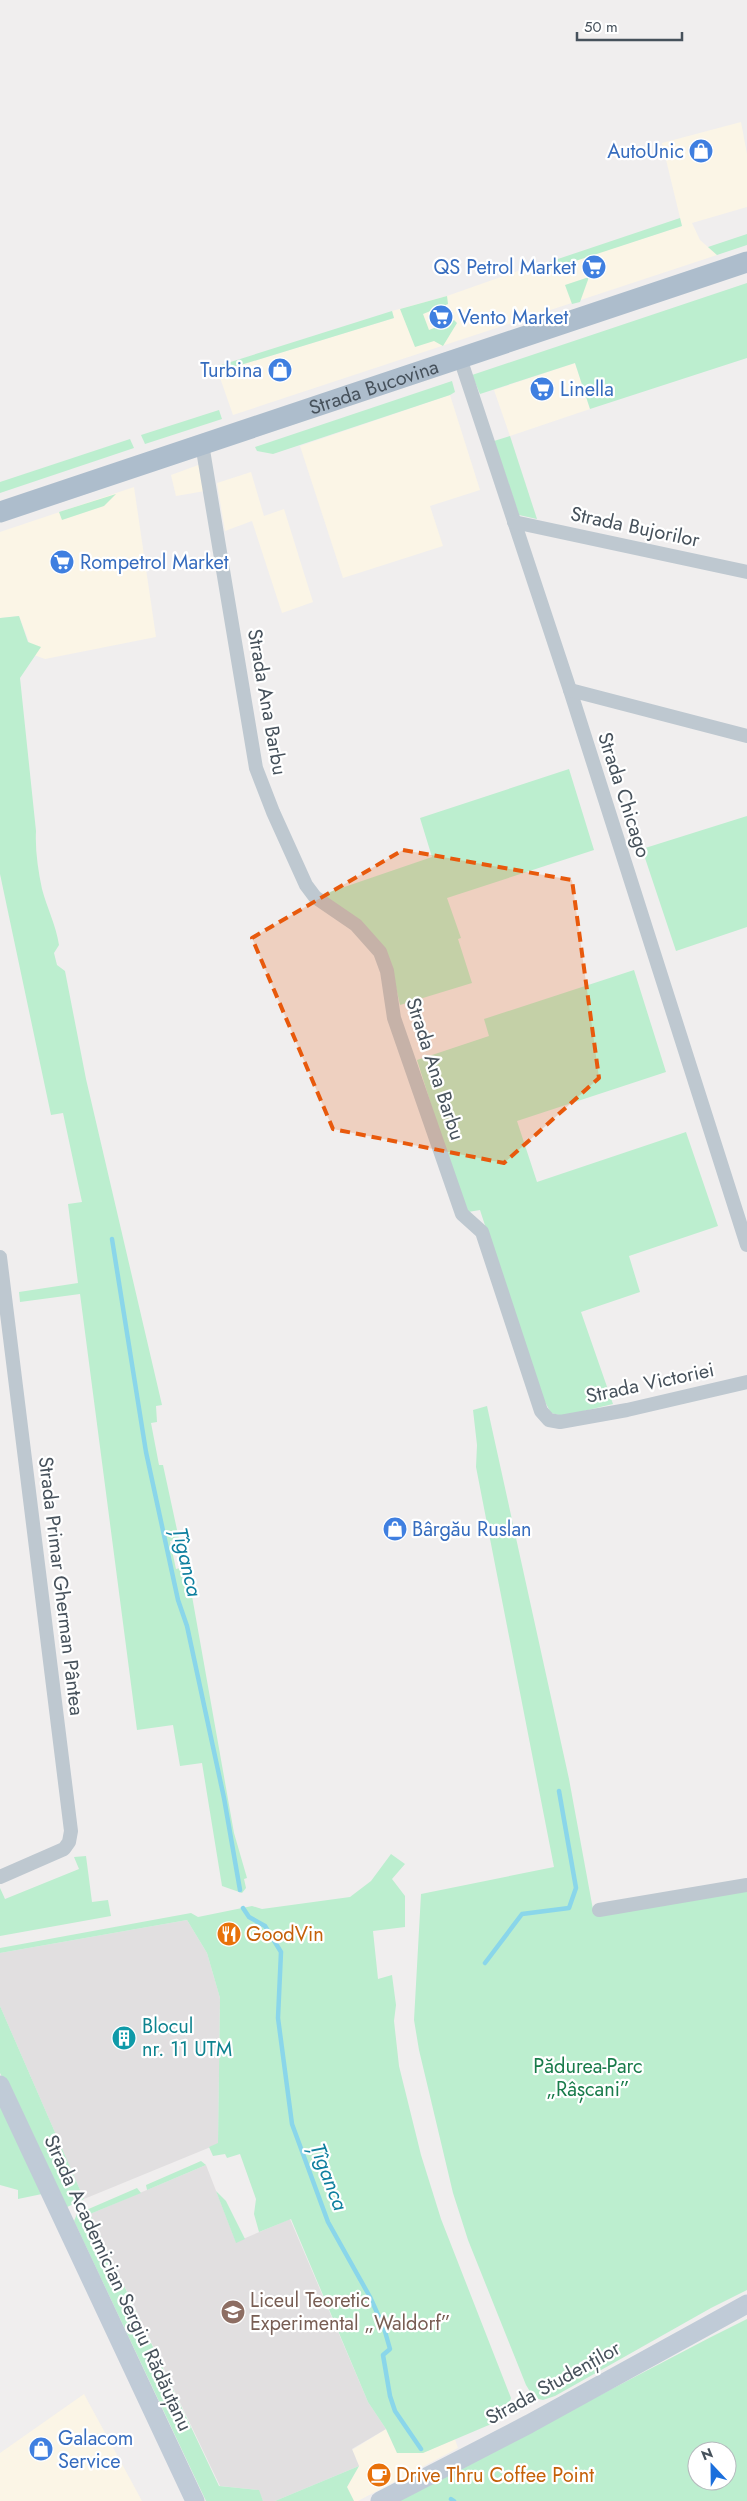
<svg xmlns="http://www.w3.org/2000/svg" width="747" height="2501" font-family="Jost,sans-serif">
<rect width="100%" height="100%" fill="#f0eeee"/>
<g fill="#fbf5e6">
<polygon points="741,122 747,154 747,207 692,223 700,240 717,255 233,415 218,372 394,318 392,311 447,296 521,270 546,263 548,269 682,226 662,143"/>
<polygon points="575,363 590,409 510,436 494,390"/>
<polygon points="450,395 480,490 430,506 443,546 343,578 300,446"/>
<polygon points="201,464 205,491 176,496 171,475"/>
<polygon points="251,472 264,516 284,509 313,602 282,613 252,521 225,531 217,483"/>
<polygon points="134,487 156,637 45,659 34,655 19,616 0,618 0,532"/>
<polygon points="84,2394 142,2501 0,2501 0,2453"/>
<polygon points="386,2429 397,2453 423,2453 455,2439 458,2448 358,2501 354,2501 347,2487 359,2466 352,2450"/>
</g>
<g fill="#e1dfe0">
<polygon points="187,1920 207,1953 220,1998 218,2144 84,2199 0,2006 0,1953"/>
<polygon points="206,2165 236,2242 290,2219 368,2402 386,2429 352,2449 359,2466 275,2501 263,2501 258,2490 220,2486 90,2214"/>
</g>
<g fill="#bceecf" fill-rule="evenodd">
<polygon points="680,218 682,226 548,270 546,263"/>
<polygon points="747,234 747,245 717,255 708,247"/>
<polygon points="589,277 580,302 572,304 565,285"/>
<polygon points="747,283 747,358 590,409 575,363 480,394 472,375"/>
<polygon points="447,296 448,304 423,314 429,330 454,320 457,323 443,346 434,341 415,347 400,309"/>
<polygon points="392,311 394,318 218,372 218,366"/>
<polygon points="452,381 455,392 450,395 273,454 257,451 255,447"/>
<polygon points="219,410 222,419 145,444 141,435"/>
<polygon points="510,436 537,519 519,515 494,441"/>
<polygon points="130,439 134,448 0,493 0,482"/>
<polygon points="116,494 104,506 62,520 59,512"/>
<path d="M 19,616 L 28,642 L 41,647 L 20,678 L 36,831 C 35,850 38,870 42,889 C 47,908 56,925 59,945 L 54,953 L 57,965 L 65,971 L 86,1079 L 162,1405 L 156,1406 L 157,1422 L 151,1423 L 159,1465 L 163,1465 L 179,1539 L 170,1541 L 176,1569 L 180,1568 L 188,1596 L 192,1596 L 234,1833 L 247,1878 L 244,1879 L 246,1888 L 242,1893 L 222,1886 L 202,1763 L 180,1766 L 173,1725 L 137,1730 L 80,1294 L 20,1302 L 19,1292 L 78,1283 L 68,1204 L 82,1202 L 63,1113 L 51,1115 L 0,874 L 0,618 Z"/>
<polygon points="569,769 594,850 447,898 461,938 458,939 472,983 400,1005 392,970 318,896 432,857 420,818"/>
<polygon points="747,816 747,927 676,951 642,849"/>
<polygon points="634,970 666,1072 517,1121 537,1182 686,1132 718,1226 629,1256 640,1292 581,1312 613,1404 563,1416 551,1413 539,1391 480,1210 468,1212 463,1206 417,1060 489,1036 484,1019"/>
<polygon points="487,1406 569,1779 594,1915 747,1890 747,2290 711,2308 555,2396 543,2400 534,2398 526,2385 468,2240 453,2193 419,2050 414,2020 421,1894 554,1867 476,1467 477,1445 473,1410"/>
<polygon points="391,1854 405,1864 392,1879 405,1896 405,1927 373,1931 378,1979 392,1975 396,2005 394,2021 399,2066 421,2155 441,2219 511,2398 507,2411 496,2422 423,2453 397,2453 386,2429 368,2402 291,2219 259,2232 254,2214 256,2199 240,2154 227,2158 225,2154 213,2156 209,2147 218,2143 220,1998 207,1953 187,1920 0,1953 0,1948 191,1913 198,1917 252,1906 262,1909 350,1897 371,1881"/>
<polygon points="86,1856 92,1902 108,1900 111,1916 0,1936 0,1888 5,1899 79,1869 74,1857"/>
<polygon points="0,2006 84,2199 65,2208 0,2073"/>
<polygon points="0,2102 42,2194 18,2199 18,2190 0,2185"/>
<polygon points="201,2161 206,2165 147,2190 146,2185"/>
<polygon points="137,2188 141,2193 90,2214 219,2486 259,2490 263,2501 206,2501 74,2221 77,2214"/>
<polygon points="216,2191 226,2201 245,2239 236,2243"/>
<path d="M 747,2319 L 747,2501 L 398,2501 L 711,2337 ZM 697,2451 L 727,2451 L 727,2481 L 697,2481 Z"/>
<polygon points="359,2466 347,2487 354,2501 275,2501"/>
</g>
<g fill="none" stroke-linecap="round" stroke-linejoin="round">
<g stroke="#8ad6ea" stroke-width="4.5">
<polyline points="112,1239 146,1452 178,1600 187,1626 224,1798 240,1890"/>
<polyline points="243,1908 249,1917 265,1926 281,1952 278,2018 292,2124 328,2222 370,2297 384,2328 390,2349 383,2355 390,2396 395,2411 421,2449"/>
<polyline points="485,1963 522,1914 569,1908 576,1888 559,1791"/>
<polyline points="451,2499 454,2501"/>
</g>
<g stroke="#bec8d0" stroke-width="14">
<polyline points="460,358 570,690 747,1245"/>
<polyline points="202,444 256,768 273,812 306,885 315,897 356,925 380,952 387,971 394,1018 462,1214 482,1232 541,1411 549,1420 560,1422 627,1410 747,1382"/>
<polyline points="514,522 747,572"/>
<polyline points="570,690 747,736"/>
<polyline points="0,1257 71,1831 69,1842 64,1849 0,1877"/>
<polyline points="599,1910 747,1885"/>
</g>
<g stroke="#c0cbd7" stroke-width="19">
<polyline points="0,2085 195,2501"/>
<polyline points="380,2501 529,2424 747,2304"/>
</g>
<path stroke="#adbdcc" stroke-width="21" id="s1" d="M 0,512 L 747,262"/>
</g>
<path fill="#e8590c" fill-opacity="0.2" stroke="#e8590c" stroke-width="4" stroke-dasharray="10 6" stroke-linejoin="round" d="M 403,850 L 572,880 L 599,1078 L 504,1163 L 333,1129 L 252,938 Z"/>
<defs>
<symbol id="shop-disc" viewBox="-11 -11 22 22"><circle r="9.5" fill="#3f7fe0" stroke="#fff"/><path d="M-5-2.5h2.3a2.7 3.5 0 0 1 5.4 0H5L5.5 6h-11ZM-1.5-2.5h3a1.5 2.3 0 0 0-3 0Z" fill="#fff"/></symbol>
<symbol id="supermarket-disc" viewBox="-11 -11 22 22"><circle r="9.5" fill="#3f7fe0" stroke="#fff"/><path d="M-6-5.5h2.5l.6 2H6L4.5 2H-2.5L-4.4-4H-6ZM-1.5 3.2a1.3 1.3 0 1 0 .1 0ZM3 3.2a1.3 1.3 0 1 0 .1 0Z" fill="#fff"/></symbol>
<symbol id="restaurant-disc" viewBox="-11 -11 22 22"><circle r="9.5" fill="#e8710a" stroke="#fff"/><path d="M-5-6h1v4h1v-4h1v4h1v-4h1v5L-1.5 .5V6h-2V.5L-5-1ZM5-6V6H3V1.5H1.5Q1.5-4 5-6Z" fill="#fff"/></symbol>
<symbol id="building-disc" viewBox="-11 -11 22 22"><circle r="9.5" fill="#0f9aa8" stroke="#fff"/><path d="M-4-6H4V6H1V3H-1V6H-4ZM-2.5-4.3h1.7v1.8h-1.7ZM.8-4.3h1.7v1.8H.8ZM-2.5-1h1.7V.8h-1.7ZM.8-1h1.7V.8H.8Z" fill="#fff"/></symbol>
<symbol id="school-disc" viewBox="-11 -11 22 22"><circle r="9.5" fill="#8d6e63" stroke="#fff"/><path d="M0-5L7-2L0 1L-7-2ZM-4 1L0 2.5L4 1V4Q0 6-4 4Z" fill="#fff"/></symbol>
<symbol id="cafe-disc" viewBox="-11 -11 22 22"><circle r="9.5" fill="#e8710a" stroke="#fff"/><path d="M-5.5-4.5H6V0H3Q3 3.5 0 3.5H-2.5Q-5.5 3.5-5.5 0ZM3-3.2v2h1.7v-2ZM-6 4.5H4V6H-6Z" fill="#fff"/></symbol>
</defs>
<g fill-rule="evenodd">
<use href="#shop-disc" x="687" y="137" width="28" height="28"/>
<use href="#supermarket-disc" x="580" y="253" width="28" height="28"/>
<use href="#supermarket-disc" x="427" y="303" width="28" height="28"/>
<use href="#shop-disc" x="266" y="356" width="28" height="28"/>
<use href="#supermarket-disc" x="528" y="375" width="28" height="28"/>
<use href="#supermarket-disc" x="48" y="548" width="28" height="28"/>
<use href="#shop-disc" x="381" y="1515" width="28" height="28"/>
<use href="#restaurant-disc" x="215" y="1920" width="28" height="28"/>
<use href="#building-disc" x="110" y="2024" width="28" height="28"/>
<use href="#school-disc" x="219" y="2298" width="28" height="28"/>
<use href="#shop-disc" x="27" y="2435" width="28" height="28"/>
<use href="#cafe-disc" x="365" y="2461" width="28" height="28"/>
</g>
<g text-anchor="middle" dominant-baseline="central" stroke-width="4.5" stroke-linejoin="round" paint-order="stroke">
<g font-size="20" fill="#366cbe" stroke="#fff" text-anchor="start">
<text x="684" y="151" text-anchor="end">AutoUnic</text>
<text x="576" y="267" text-anchor="end">QS Petrol Market</text>
<text x="458" y="317">Vento Market</text>
<text x="262" y="370" text-anchor="end">Turbina</text>
<text x="560" y="389">Linella</text>
<text x="80" y="562">Rompetrol Market</text>
<text x="412" y="1529">Bârgău Ruslan</text>
<text x="58" y="2438">Galacom<tspan x="58" dy="23">Service</tspan></text>
</g>
<g font-size="20" fill="#46515b" stroke="#fff">
<text stroke="none"><textPath href="#s1" startOffset="394">Strada Bucovina</textPath></text>
<text transform="translate(635 527) rotate(12)">Strada Bujorilor</text>
<text transform="translate(267 702) rotate(80)">Strada Ana Barbu</text>
<text transform="translate(624 795) rotate(72)">Strada Chicago</text>
<text transform="translate(435 1069) rotate(72)">Strada Ana Barbu</text>
<text transform="translate(650 1383) rotate(-12)">Strada Victoriei</text>
<text transform="translate(61 1586) rotate(83)">Strada Primar Gherman Pântea</text>
<text transform="translate(118 2283) rotate(65)">Strada Academician Sergiu Rădăuțanu</text>
<text transform="translate(553 2383) rotate(-29)">Strada Studenților</text>
</g>
<g font-size="20" fill="#c56008" stroke="#fff" text-anchor="start">
<text x="246" y="1934">GoodVin</text>
<text x="396" y="2475">Drive Thru Coffee Point</text>
</g>
<g font-size="20" fill="#0d838f" stroke="#fff" text-anchor="start">
<text x="142" y="2026">Blocul<tspan x="142" dy="23">nr. 11 UTM</tspan></text>
</g>
<g font-size="20" fill="#187b4a" stroke="#fff">
<text x="588" y="2066">Pădurea-Parc<tspan x="588" dy="23">„Râșcani”</tspan></text>
</g>
<g font-size="20" fill="#785e54" stroke="#fff" text-anchor="start">
<text x="250" y="2300">Liceul Teoretic<tspan x="250" dy="23">Experimental „Waldorf”</tspan></text>
</g>
<g font-size="21" font-style="italic" fill="#0e7f9f" stroke="#fff">
<text transform="translate(187 1562) rotate(77)">Țîganca</text>
<text transform="translate(329 2177) rotate(69)">Țîganca</text>
</g>
</g>
<g transform="translate(712 2466) rotate(338)"><circle r="24" fill="#ffffff" stroke="#b5b9bd"/>
<path d="M0-4L9 19L0 12L-9 19Z" fill="#1b6fdc"/>
<text y="-8" font-size="14" font-weight="bold" text-anchor="middle" fill="#46515b">N</text>
</g>
<path d="M577 32v8h105v-8" fill="none" stroke="#46515b" stroke-width="2.5"/>
<text x="584" y="32" font-size="15" fill="#46515b" stroke="#ffffff" stroke-width="4" paint-order="stroke">50 m</text>
</svg>
